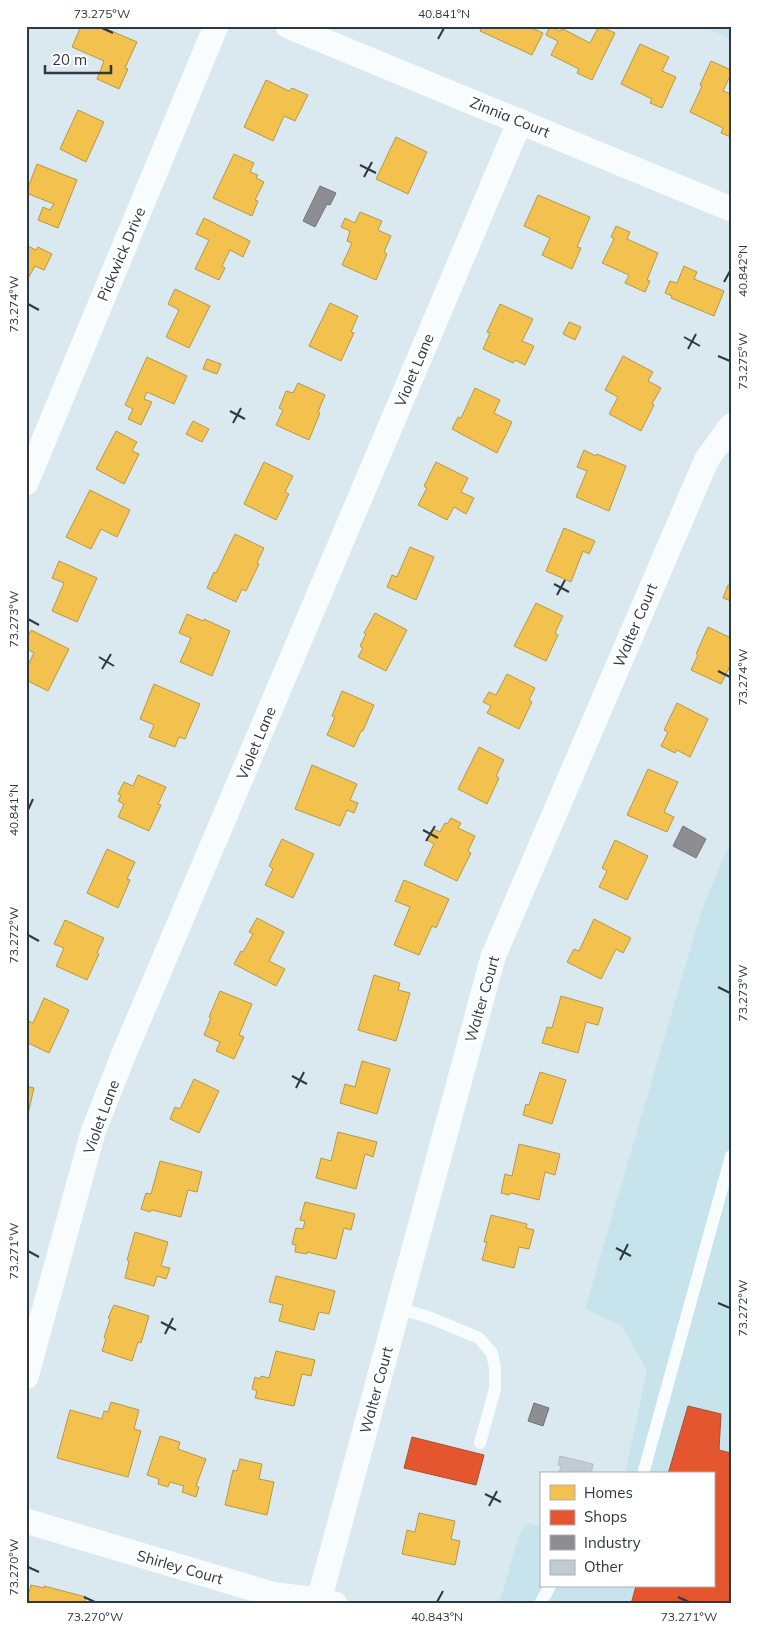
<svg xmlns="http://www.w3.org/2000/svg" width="757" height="1630" font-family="Mulish,sans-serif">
<rect width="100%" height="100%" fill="#d9e9ef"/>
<g fill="#c7e4ed">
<polygon points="702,26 731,26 731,39"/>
<polygon points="731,840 731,1604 499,1604 520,1533 526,1523 541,1527 541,1586 713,1586 713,1474 625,1474 647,1371 622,1326 585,1309 702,909"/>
</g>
<g fill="#f2c14e" stroke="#b79849">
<polygon points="81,26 100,26 137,42 125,68 128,69 119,89 97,79 104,61 72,47"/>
<polygon points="482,26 533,26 532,28 543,33 532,55 480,31"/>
<polygon points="550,26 559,31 563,29 590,43 599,26 615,33 592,80 577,73 579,69 551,55 558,41 546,35"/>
<polygon points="640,44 669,57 662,71 676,77 662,108 650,103 652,99 621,84"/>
<polygon points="711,61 731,70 731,74 723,91 731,94 731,137 721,133 723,128 690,112 702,86 700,85"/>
<polygon points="266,80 289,91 292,88 308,95 295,121 284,116 273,141 244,127"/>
<polygon points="78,110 104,122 86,162 60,149"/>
<polygon points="396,137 427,152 408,194 376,179"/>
<polygon points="234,154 254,163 250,172 258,175 256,178 264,182 255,200 258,201 252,216 213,198"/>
<polygon points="37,164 77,180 58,228 38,220 43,207 50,210 54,204 26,193"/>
<polygon points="538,195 590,217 577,247 581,248 572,269 542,255 550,238 524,226"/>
<polygon points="360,212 382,221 378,230 391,236 384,252 387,254 376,280 342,265 352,243 347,241 350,231 341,227 345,218 355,223"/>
<polygon points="204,218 250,241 243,257 230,250 222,266 225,268 219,280 195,269 209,240 196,234"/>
<polygon points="616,226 630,232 627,239 658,253 647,280 650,281 645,292 625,283 629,275 602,263 614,239 611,237"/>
<polygon points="26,245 36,250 38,247 52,254 44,270 35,266 26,282"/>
<polygon points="684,266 697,272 694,279 724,291 714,316 671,298 672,296 665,293 670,281 677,283"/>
<polygon points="175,289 210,306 189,348 166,337 179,310 168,304"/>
<polygon points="330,303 358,316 351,332 354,333 341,361 309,346"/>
<polygon points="500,304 533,319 522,341 534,346 525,365 515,360 513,363 483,349 490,333 487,332"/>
<polygon points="569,322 581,327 575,340 563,334"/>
<polygon points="623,356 653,372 648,381 661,388 652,404 654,405 641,431 609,414 618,397 605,390"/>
<polygon points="147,357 187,376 174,404 147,392 144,399 152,402 141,425 128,419 133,409 125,405"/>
<polygon points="207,359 221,364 217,374 203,369"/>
<polygon points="298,383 325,395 318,412 320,413 309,440 276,425 283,410 279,408 286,391 293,393"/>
<polygon points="475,388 500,400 494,413 512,422 497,453 452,429 458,417 461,418"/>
<polygon points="193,421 209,429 202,442 186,434"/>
<polygon points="116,431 137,442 132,451 139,454 124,484 96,469"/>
<polygon points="584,450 596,456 597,454 626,466 609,511 576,497 587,471 577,467"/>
<polygon points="264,462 293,476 285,492 289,494 276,520 244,504"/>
<polygon points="436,462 468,478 461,492 474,498 466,514 454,507 447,520 418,505 427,488 424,486"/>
<polygon points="90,490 130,510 117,537 101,529 91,549 66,537"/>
<polygon points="564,528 595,541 589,554 583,551 571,582 546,571"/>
<polygon points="235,534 264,548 257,563 259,564 246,591 242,589 236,602 207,588 214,572 216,573"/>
<polygon points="410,547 434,557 416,600 387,587 392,575 397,577"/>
<polygon points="59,561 97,578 77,622 52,611 64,583 52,578"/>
<polygon points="728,585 731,587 731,601 723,598"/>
<polygon points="536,603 563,616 555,633 558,635 546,661 514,646"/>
<polygon points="375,613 407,630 386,671 358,657 363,648 360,646 366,634 364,633"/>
<polygon points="187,614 203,621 204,619 230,631 212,676 180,662 191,638 179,633"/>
<polygon points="708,627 731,638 731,664 721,684 691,670 698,655 696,654"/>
<polygon points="31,630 69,649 48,691 26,680 26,669 34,653 26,648 26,640"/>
<polygon points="507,674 535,688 529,700 532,702 519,729 487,713 491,706 483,702 489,692 496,695"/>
<polygon points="154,684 200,704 185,739 179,737 175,747 149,737 154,725 140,719"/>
<polygon points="342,691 374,705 363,731 361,731 354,747 327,735 335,717 332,716"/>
<polygon points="677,703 708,719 690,757 677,750 675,753 661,746 668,732 664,730"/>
<polygon points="479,747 504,760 496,776 499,778 487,804 458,789"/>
<polygon points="312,765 357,784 350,800 358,803 354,813 347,810 340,826 295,809"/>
<polygon points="648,769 678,782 664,812 674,817 667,832 627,815"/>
<polygon points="138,775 166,787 158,804 161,805 149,831 118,817 124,804 118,801 121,795 118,794 124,782 133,786"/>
<polygon points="451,818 461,823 458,828 475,836 468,851 471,853 457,881 424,865 434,844 427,840 433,829 440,832 445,823 447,824"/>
<polygon points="282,839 314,854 293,898 265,885 273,869 269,866"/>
<polygon points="615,840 648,856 627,900 599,887 607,871 602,868"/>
<polygon points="107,849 135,862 127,879 130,880 118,908 87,893"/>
<polygon points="404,880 449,899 436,928 432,926 419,955 394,945 410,907 395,901"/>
<polygon points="257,918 284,932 269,961 285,969 276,986 234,964 241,951 243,952 253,934 249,932"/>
<polygon points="594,919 631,938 623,953 616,949 601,979 567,962 574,949 579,951"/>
<polygon points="65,920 104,938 97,953 99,954 87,980 56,966 64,948 54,944"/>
<polygon points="374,975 400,983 398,990 410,993 396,1041 358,1030"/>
<polygon points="220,991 252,1004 239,1035 244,1037 234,1059 216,1051 220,1042 204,1035 211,1018 209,1017"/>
<polygon points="561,996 603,1008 598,1025 586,1022 578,1053 542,1043 547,1027 552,1028"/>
<polygon points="44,998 69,1010 49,1053 26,1042 26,1020 33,1023"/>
<polygon points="362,1061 390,1069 377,1114 340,1103 345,1084 355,1087"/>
<polygon points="540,1072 566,1080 552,1124 523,1115 526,1104 529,1105"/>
<polygon points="194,1079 219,1091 199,1133 170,1119 175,1107 180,1109"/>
<polygon points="26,1086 34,1088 26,1123"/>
<polygon points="338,1132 377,1142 373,1157 365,1154 356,1189 316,1178 321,1158 331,1161"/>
<polygon points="519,1144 560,1154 555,1175 545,1172 539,1200 511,1193 509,1195 501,1193 505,1174 512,1176"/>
<polygon points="160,1161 202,1172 197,1192 188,1190 181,1217 152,1210 150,1212 141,1209 146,1193 151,1194"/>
<polygon points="305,1202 355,1214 351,1230 344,1228 336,1259 307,1252 307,1254 295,1252 296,1245 292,1244 296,1228 303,1229 305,1221 300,1220"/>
<polygon points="491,1215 527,1224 526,1228 534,1230 529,1249 519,1247 514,1268 482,1260 487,1242 484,1242"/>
<polygon points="135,1232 168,1242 161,1266 170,1268 166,1279 157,1276 154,1286 125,1278 129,1261 127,1260"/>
<polygon points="276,1276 335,1291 329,1314 319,1312 314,1330 279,1321 283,1305 269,1302"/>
<polygon points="114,1305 149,1316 141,1343 138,1342 132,1361 102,1351 106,1339 104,1338 110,1319 108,1318"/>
<polygon points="276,1351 315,1360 311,1376 302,1374 294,1406 255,1398 257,1391 252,1389 255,1377 260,1379 261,1376 269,1378"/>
<polygon points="111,1402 139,1410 134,1429 141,1431 128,1477 57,1458 70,1410 102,1419 104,1411 108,1412"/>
<polygon points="160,1436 180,1442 178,1449 206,1459 196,1486 199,1487 196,1497 182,1492 184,1486 170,1482 168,1487 158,1484 159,1479 147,1475"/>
<polygon points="240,1459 262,1464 259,1479 274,1482 267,1515 225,1505 233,1470 237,1471"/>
<polygon points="419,1513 455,1521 451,1539 460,1541 455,1565 402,1554 407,1530 415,1532"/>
<polygon points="31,1585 44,1588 44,1586 86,1597 84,1604 26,1604"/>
</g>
<g fill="#e4572e" stroke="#ad4e33">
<polygon points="688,1406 721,1414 719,1450 731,1453 731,1604 631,1604 636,1586 713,1586 713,1474 668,1474"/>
<polygon points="412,1437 484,1455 476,1485 404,1468"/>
</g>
<g fill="#8d8d92" stroke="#707479">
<polygon points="320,186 336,193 330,205 327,204 315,227 303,221"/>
<polygon points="683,826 706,839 696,858 673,846"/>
<polygon points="534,1403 549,1408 543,1426 528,1421"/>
</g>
<polygon fill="#c0ccd1" stroke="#b2c0c4" points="560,1456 593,1464 591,1474 559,1474 561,1466 558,1465"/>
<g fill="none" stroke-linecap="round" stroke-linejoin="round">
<g stroke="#f9fcfd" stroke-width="12">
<polyline points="398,1308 431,1318 479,1338 492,1353 495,1368 495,1389 480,1443"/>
<polyline points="643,1474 731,1156"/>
<polyline points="540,1604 550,1586"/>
</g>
<g stroke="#f9fcfd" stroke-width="25">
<polyline points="288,26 731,209"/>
<polyline points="26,483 216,26"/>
<polyline points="26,1377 93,1132 123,1056 520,121"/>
<polyline points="26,1521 275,1595 320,1600 335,1604"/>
<polyline points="318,1604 493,957 707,459 731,426"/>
</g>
</g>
<path fill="none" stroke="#2d393e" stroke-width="2" d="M 102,28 L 113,33M 438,39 L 444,28M 360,165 L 376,173M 364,177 L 372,162M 724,282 L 730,271M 28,304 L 39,310M 684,337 L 700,346M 688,349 L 696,334M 718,356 L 730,361M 230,411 L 245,419M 233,423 L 241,408M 554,584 L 569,592M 557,595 L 565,580M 28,619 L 39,625M 99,657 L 114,666M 102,669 L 111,654M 718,671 L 730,677M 28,810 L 33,799M 423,830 L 438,838M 426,841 L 435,826M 28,935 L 39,941M 718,987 L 730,993M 292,1076 L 307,1084M 296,1088 L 304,1072M 616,1248 L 631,1256M 28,1251 L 39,1257M 620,1260 L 628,1244M 718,1303 L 730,1308M 161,1322 L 176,1330M 165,1334 L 173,1318M 485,1494 L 501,1502M 489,1506 L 497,1491M 28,1567 L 39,1572M 84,1597 L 95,1602M 678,1597 L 689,1602M 437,1602 L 443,1591"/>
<g text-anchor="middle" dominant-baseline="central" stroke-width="5" stroke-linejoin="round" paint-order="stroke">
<g font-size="15" fill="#2d393e" stroke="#fff">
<text transform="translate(510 117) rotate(22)">Zinnia Court</text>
<text transform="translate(121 254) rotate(-67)">Pickwick Drive</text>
<text transform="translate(414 370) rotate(-67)">Violet Lane</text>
<text transform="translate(635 625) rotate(-67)">Walter Court</text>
<text transform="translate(256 743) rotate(-67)">Violet Lane</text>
<text transform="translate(482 999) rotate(-74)">Walter Court</text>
<text transform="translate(101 1117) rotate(-70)">Violet Lane</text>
<text transform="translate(376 1390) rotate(-75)">Walter Court</text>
<text transform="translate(180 1567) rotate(16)">Shirley Court</text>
</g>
</g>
<rect width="757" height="1630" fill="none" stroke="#ffffff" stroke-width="55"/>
<rect x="540" y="1472" width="175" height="115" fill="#ffffff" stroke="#abb0b2"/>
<rect x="550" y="1485" width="25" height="15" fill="#f2c14e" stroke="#abb0b2"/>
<text x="584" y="1498" font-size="15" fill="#2d393e">Homes</text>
<rect x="550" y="1510" width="25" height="15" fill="#e4572e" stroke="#abb0b2"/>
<text x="584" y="1522" font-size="15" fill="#2d393e">Shops</text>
<rect x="550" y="1535" width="25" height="15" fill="#8d8d92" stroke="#abb0b2"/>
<text x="584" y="1548" font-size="15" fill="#2d393e">Industry</text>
<rect x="550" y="1560" width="25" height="15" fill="#c0ccd1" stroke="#abb0b2"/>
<text x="584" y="1572" font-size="15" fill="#2d393e">Other</text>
<path d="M45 65v8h66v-8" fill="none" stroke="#2d393e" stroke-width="2.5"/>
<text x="52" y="65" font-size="15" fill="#2d393e" stroke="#ffffff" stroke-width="4" paint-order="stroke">20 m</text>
<rect x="28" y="28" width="702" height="1574" fill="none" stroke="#2d393e" stroke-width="2"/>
<g font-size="12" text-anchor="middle" fill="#2d393e">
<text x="102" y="18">73.275°W</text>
<text x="444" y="18">40.841°N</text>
<text transform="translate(743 271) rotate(-90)" y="4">40.842°N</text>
<text transform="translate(14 304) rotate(-90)" y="4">73.274°W</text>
<text transform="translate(743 361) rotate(-90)" y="4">73.275°W</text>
<text transform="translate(14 619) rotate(-90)" y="4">73.273°W</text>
<text transform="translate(743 677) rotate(-90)" y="4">73.274°W</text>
<text transform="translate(14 810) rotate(-90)" y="4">40.841°N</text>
<text transform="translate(14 935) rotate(-90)" y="4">73.272°W</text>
<text transform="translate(743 993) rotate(-90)" y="4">73.273°W</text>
<text transform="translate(14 1251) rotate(-90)" y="4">73.271°W</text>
<text transform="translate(743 1308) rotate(-90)" y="4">73.272°W</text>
<text transform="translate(14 1567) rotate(-90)" y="4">73.270°W</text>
<text x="95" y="1621">73.270°W</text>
<text x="437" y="1621">40.843°N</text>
<text x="689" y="1621">73.271°W</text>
</g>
</svg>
